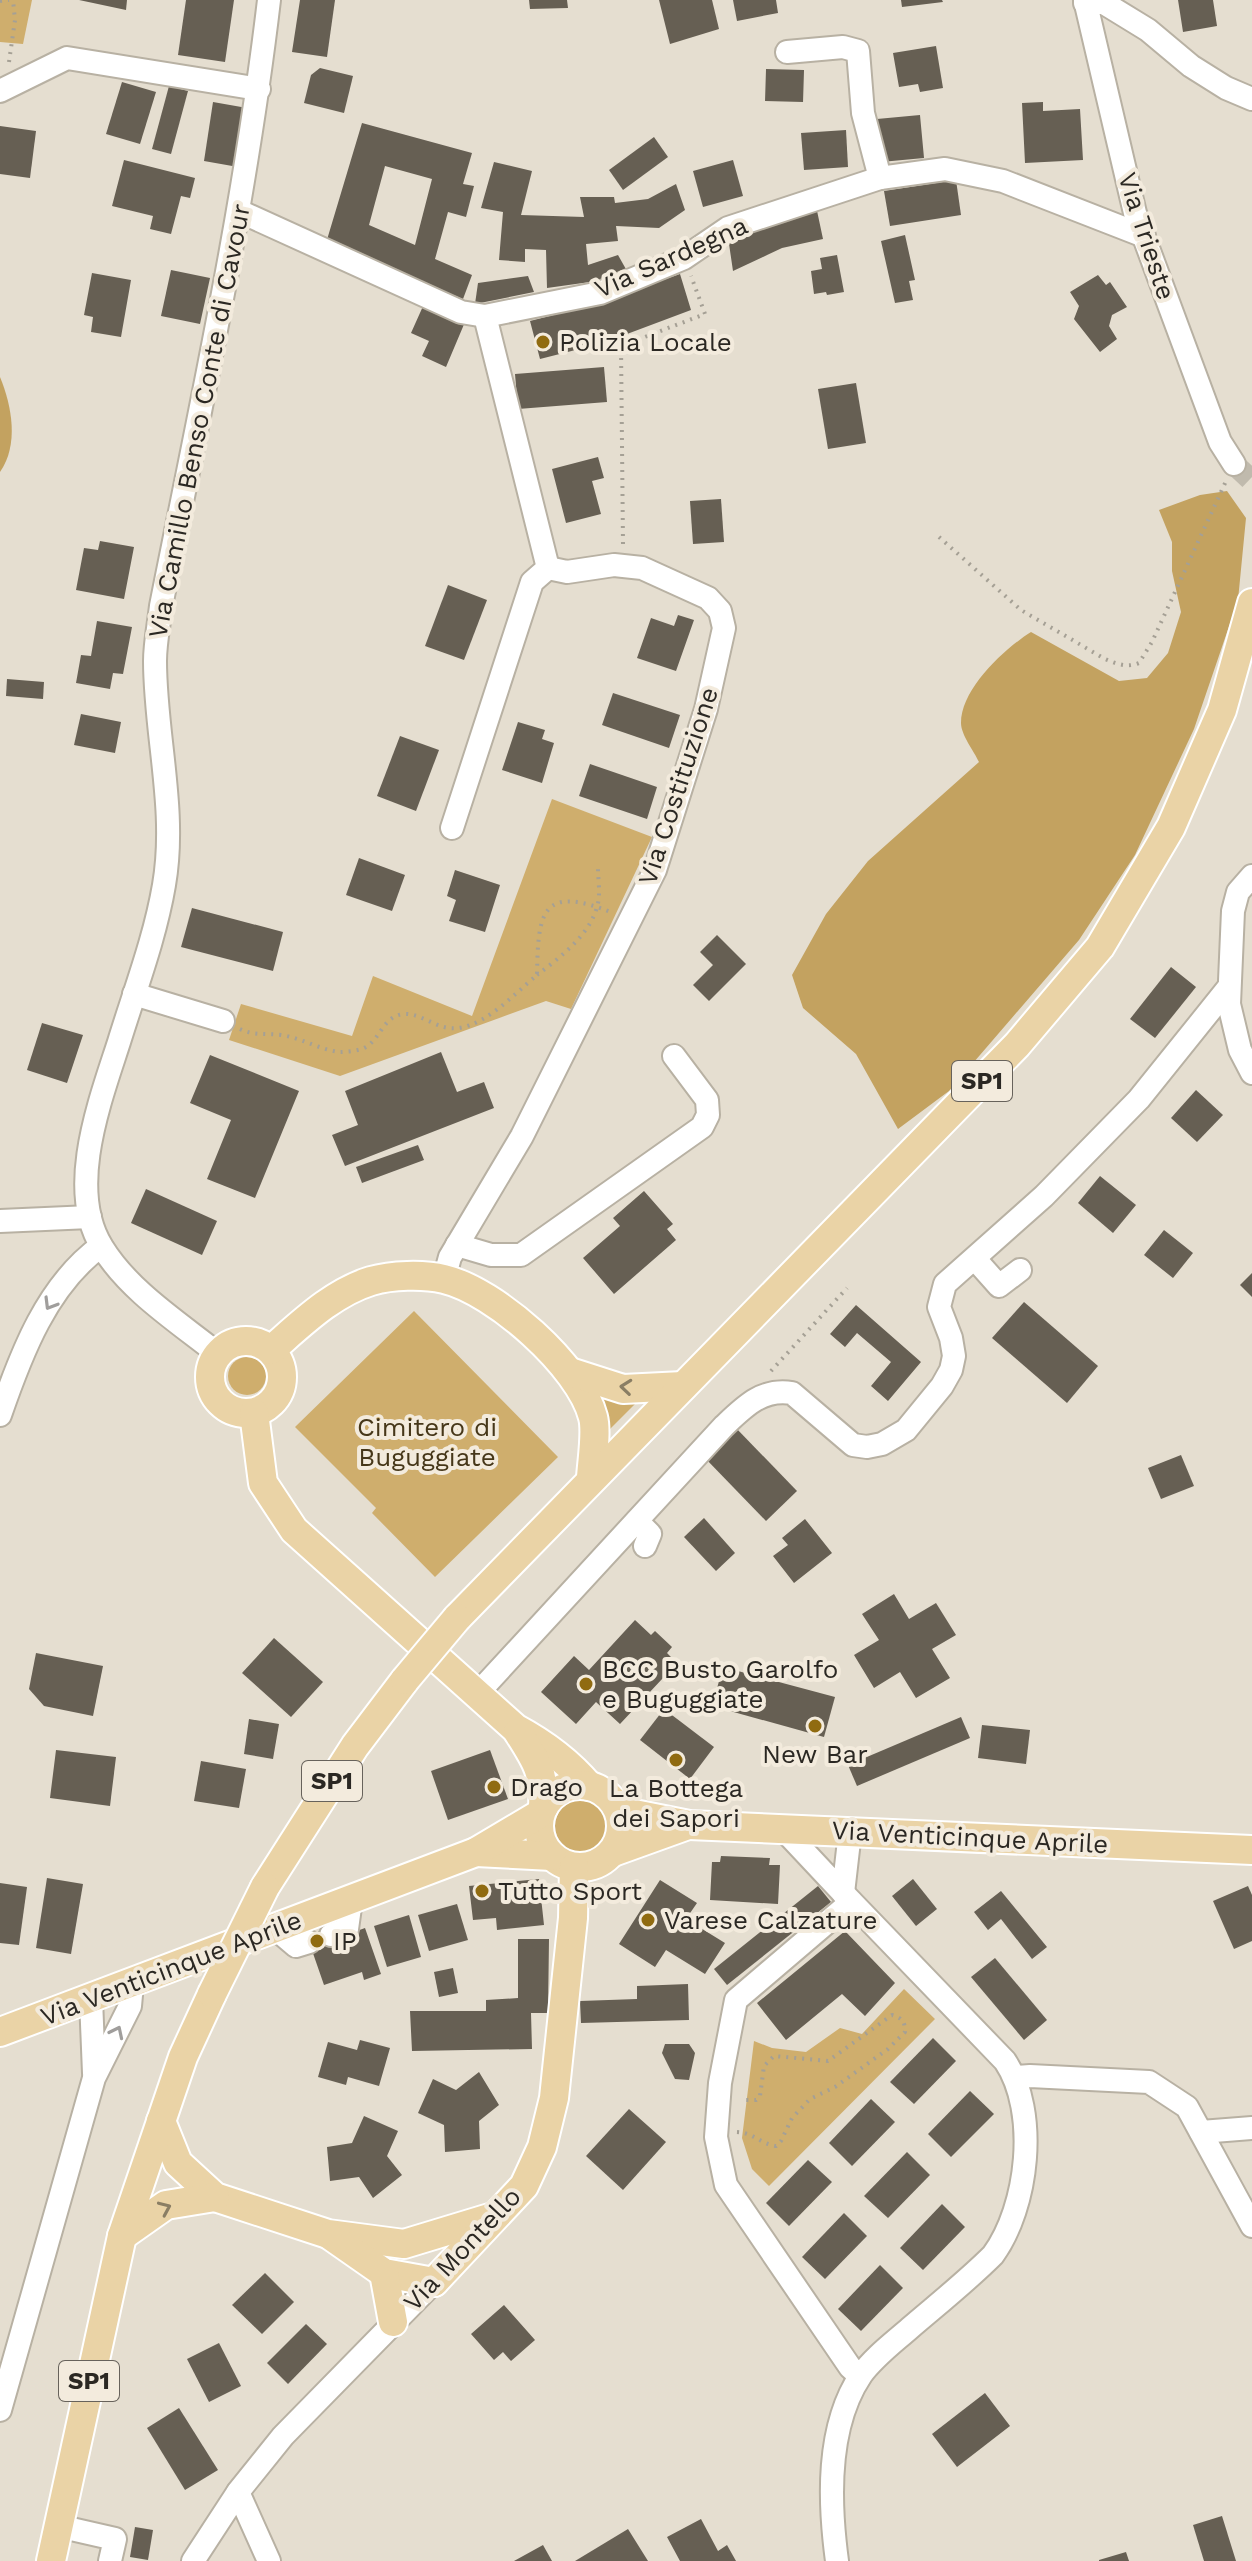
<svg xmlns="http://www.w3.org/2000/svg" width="1252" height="2561" font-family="'Work Sans',sans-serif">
<rect width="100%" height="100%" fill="#e5ded0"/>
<g fill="#cfae6d">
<polygon points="0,0 32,0 23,44 0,42"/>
<polygon points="552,799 652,837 571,1009 546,1001 340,1076 229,1040 241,1004 352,1036 373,976 472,1016"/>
<polygon points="414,1311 558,1457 435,1577 372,1513 376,1508 295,1427"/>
<circle cx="247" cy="1376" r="19"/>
<polygon points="598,1395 616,1402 635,1404 608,1431"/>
<circle cx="581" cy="1826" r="26"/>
<polygon points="904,1989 935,2019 769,2186 752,2169 742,2138 754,2041 772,2048 806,2052 840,2028 862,2034"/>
</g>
<g fill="#c3a260">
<path d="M 0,377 C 12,406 19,445 0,472 Z"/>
<path d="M 1227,491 L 1246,518 L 1238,600 L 1194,729 L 1135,855 L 1079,940 L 949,1091 L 898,1129 L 856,1054 L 803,1008 L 792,975 L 826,914 L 868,861 L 979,762 C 974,751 961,735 961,723 C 961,689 1004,649 1031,632 L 1119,681 L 1147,678 L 1168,653 L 1181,612 L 1172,571 L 1172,542 L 1159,510 L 1200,495 Z"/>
</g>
<g fill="#665f53" fill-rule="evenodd">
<polygon points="79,0 127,0 126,10"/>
<polygon points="186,0 234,0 225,62 178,55"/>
<polygon points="300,0 335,0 327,57 292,52"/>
<polygon points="529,0 567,0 568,8 530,9"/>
<polygon points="659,0 712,0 719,29 670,44"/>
<polygon points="733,0 776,0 778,13 737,21"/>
<polygon points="901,0 942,0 943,2 902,7"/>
<polygon points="1178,0 1213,0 1217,26 1183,32"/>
<polygon points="936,46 943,88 920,92 918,84 899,87 893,53"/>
<polygon points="320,68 353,76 344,113 304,103 311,75"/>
<polygon points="766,69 804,70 803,102 765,101"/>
<polygon points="122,82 156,92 140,144 106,134"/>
<polygon points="169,86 188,91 171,154 152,149"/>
<polygon points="213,102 247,108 238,167 204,161"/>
<polygon points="1043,102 1043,111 1080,109 1083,160 1025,163 1022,103"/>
<polygon points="920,115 924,158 881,162 877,119"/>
<path d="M 362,123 L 472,153 L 463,184 L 474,186 L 466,217 L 448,212 L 435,259 L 472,275 L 463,299 L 326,243 ZM 385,166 L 432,179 L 415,245 L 369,225 Z"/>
<polygon points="0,126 36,131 30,178 0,174"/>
<polygon points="846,130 848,167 804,170 801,133"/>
<polygon points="654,137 668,157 623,190 609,170"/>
<polygon points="124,160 195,178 190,198 181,196 171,234 150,229 153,216 112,206"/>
<polygon points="733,160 743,196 703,207 693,171"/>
<polygon points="494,162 532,171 521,215 584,217 580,197 614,197 615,203 648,199 676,184 685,210 659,228 616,226 618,241 586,244 588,265 618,255 627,271 597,281 547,288 546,250 525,249 525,262 499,260 503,212 481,208"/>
<polygon points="956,180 961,215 890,226 884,191"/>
<polygon points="816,206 823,239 782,248 733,271 728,237"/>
<polygon points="905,235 915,280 909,281 913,300 895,303 881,241"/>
<polygon points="837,255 844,292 827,295 826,292 814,294 811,271 822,269 820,258"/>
<polygon points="171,270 210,278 200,324 161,316"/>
<polygon points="92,273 131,280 121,337 91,332 93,317 84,315"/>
<polygon points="680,274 691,310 603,343 540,359 530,321 593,305"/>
<polygon points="1098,275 1106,285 1110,282 1127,307 1112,315 1109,326 1117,339 1100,352 1074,319 1079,306 1070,292"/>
<polygon points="528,276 534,292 475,304 478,283"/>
<polygon points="424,304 465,322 446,367 422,356 429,341 411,333"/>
<polygon points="604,367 607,402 518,409 515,374"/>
<polygon points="856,383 866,443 828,449 818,389"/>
<polygon points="598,457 604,478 592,481 601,514 566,523 552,469"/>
<polygon points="721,499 724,542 693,544 690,501"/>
<polygon points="100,541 134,547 124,599 76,590 84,548 98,550"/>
<polygon points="448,585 487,600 464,660 425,646"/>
<polygon points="678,615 694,620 676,671 637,658 651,618 674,626"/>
<polygon points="97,621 132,627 123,674 113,673 110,689 76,683 81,655 91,656"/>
<polygon points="7,679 44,682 43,699 6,696"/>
<polygon points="613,693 680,715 669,748 602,725"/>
<polygon points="81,714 121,722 115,753 74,745"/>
<polygon points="518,722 545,730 542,739 554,743 542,783 502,770"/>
<polygon points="400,736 439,750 416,811 377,796"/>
<polygon points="590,764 657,787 647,819 579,796"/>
<polygon points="359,858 405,875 392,911 346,895"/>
<polygon points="455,870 500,885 485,932 449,921 456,900 447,896"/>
<polygon points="192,908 283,932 273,971 181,947"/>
<polygon points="717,935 746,964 709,1001 693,985 713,965 700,952"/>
<polygon points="1171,967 1196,987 1155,1038 1130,1019"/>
<polygon points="42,1023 83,1035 67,1083 27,1070"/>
<polygon points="441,1052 457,1092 484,1082 494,1108 345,1166 332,1135 358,1125 345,1091"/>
<polygon points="210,1055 299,1091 255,1198 207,1179 231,1120 190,1103"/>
<polygon points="1196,1090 1223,1115 1197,1142 1171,1118"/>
<polygon points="418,1145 424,1160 362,1183 356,1167"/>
<polygon points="1100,1176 1136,1205 1113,1233 1078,1203"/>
<polygon points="146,1189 217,1221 202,1255 131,1223"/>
<polygon points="644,1191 673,1224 667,1229 676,1240 614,1294 583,1258 620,1226 613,1218"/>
<polygon points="1164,1230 1193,1253 1173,1278 1144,1255"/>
<polygon points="1252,1273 1252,1297 1240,1285"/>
<polygon points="1024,1302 1098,1366 1067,1403 992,1338"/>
<polygon points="856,1305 921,1362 888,1401 871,1386 891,1362 857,1333 845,1347 830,1334"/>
<polygon points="735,1427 797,1491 766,1521 704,1457"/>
<polygon points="1181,1455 1194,1486 1161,1499 1148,1468"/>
<polygon points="704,1518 735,1553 716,1571 684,1537"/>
<polygon points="805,1519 832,1553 794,1583 773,1556 788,1545 782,1538"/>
<polygon points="894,1594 909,1619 936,1603 956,1635 932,1649 950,1678 916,1698 900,1672 874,1688 854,1655 879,1640 862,1614"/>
<polygon points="635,1620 651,1635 655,1631 672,1647 667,1653 677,1663 620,1724 596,1702 576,1724 541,1692 574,1656 589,1670"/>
<polygon points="274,1638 323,1682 291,1717 242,1673"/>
<polygon points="36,1653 103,1666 93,1716 44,1706 29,1689"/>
<polygon points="723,1667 835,1697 824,1737 712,1706"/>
<polygon points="664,1709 714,1747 690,1779 640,1740"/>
<polygon points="961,1717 970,1738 857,1786 848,1765"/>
<polygon points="249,1719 279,1724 273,1759 244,1754"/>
<polygon points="982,1725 1030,1730 1026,1764 978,1758"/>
<polygon points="56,1750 116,1757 110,1806 50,1798"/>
<polygon points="490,1750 508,1799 448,1820 431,1771"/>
<polygon points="201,1761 246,1769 239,1808 194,1801"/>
<polygon points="721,1856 770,1858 769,1865 780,1865 778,1904 710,1900 712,1862 720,1862"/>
<polygon points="47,1878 83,1884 71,1954 36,1948"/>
<polygon points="539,1879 544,1925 497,1930 496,1918 473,1920 469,1886"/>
<polygon points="913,1879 937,1909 916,1926 892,1896"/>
<polygon points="660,1880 697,1903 686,1919 725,1943 705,1974 666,1950 655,1967 619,1944"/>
<polygon points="0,1883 27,1887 19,1945 0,1943"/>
<polygon points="818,1886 831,1902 727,1985 714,1969"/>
<polygon points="1248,1886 1252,1895 1252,1941 1234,1949 1213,1901"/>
<polygon points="1001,1891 1047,1947 1032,1959 1001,1919 988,1930 974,1912"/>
<polygon points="457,1904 468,1940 429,1951 418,1915"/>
<polygon points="409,1915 421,1957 387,1967 374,1926"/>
<polygon points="328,1928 332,1940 365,1928 381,1974 364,1980 362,1972 324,1985 307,1936"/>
<polygon points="845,1931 895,1983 865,2016 842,1994 786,2040 757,2003"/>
<polygon points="518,1939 549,1939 548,2013 531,2013 532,2049 412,2051 410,2011 486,2011 486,2000 518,1998"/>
<polygon points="995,1958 1047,2020 1024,2040 971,1977"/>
<polygon points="453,1968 458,1993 439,1997 434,1972"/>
<polygon points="688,1984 689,2020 581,2023 580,2001 637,1999 637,1986"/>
<polygon points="933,2038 956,2061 914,2104 890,2082"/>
<polygon points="360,2040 390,2048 379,2086 348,2077 346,2085 318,2077 328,2042 357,2050"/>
<polygon points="665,2044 689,2044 695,2053 689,2080 675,2079 662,2053"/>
<polygon points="479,2072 499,2105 479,2121 480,2149 445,2152 444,2125 418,2113 433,2079 456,2090"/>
<polygon points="970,2091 994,2114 951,2157 928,2134"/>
<polygon points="871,2099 895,2122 852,2166 829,2143"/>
<polygon points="629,2109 666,2142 623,2190 586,2156"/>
<polygon points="364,2116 398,2131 387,2156 402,2175 373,2198 359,2177 330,2181 327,2147 352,2143"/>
<polygon points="907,2152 930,2175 888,2218 864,2196"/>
<polygon points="808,2160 832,2182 789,2226 766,2203"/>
<polygon points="942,2204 965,2227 923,2270 900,2248"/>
<polygon points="844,2213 867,2236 825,2279 802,2257"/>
<polygon points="880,2265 903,2288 861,2331 838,2309"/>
<polygon points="265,2273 294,2302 262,2334 232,2305"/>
<polygon points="504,2305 535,2340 511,2361 503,2352 494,2360 471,2334"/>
<polygon points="306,2324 327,2344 288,2384 267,2363"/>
<polygon points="219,2343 241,2386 209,2402 187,2359"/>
<polygon points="985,2393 1010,2426 957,2467 932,2434"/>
<polygon points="179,2408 218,2470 185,2490 147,2428"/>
<polygon points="1222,2516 1236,2561 1204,2561 1193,2525"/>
<polygon points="701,2519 718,2551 727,2545 736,2561 680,2561 667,2537"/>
<polygon points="135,2527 153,2530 148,2560 130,2557"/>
<polygon points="628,2529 648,2561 575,2561"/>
<polygon points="543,2545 552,2561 514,2561"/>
<polygon points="1126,2552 1129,2561 1099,2561 1099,2560"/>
</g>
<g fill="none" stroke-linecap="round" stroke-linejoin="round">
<polyline stroke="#c0baad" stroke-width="22" stroke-dasharray="22 11" stroke-linecap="butt" points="1234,464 1252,481"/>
<defs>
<g id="minor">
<polyline points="1085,0 1135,213 1220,442 1234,464"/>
<polyline points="1085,3 1104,3 1148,30 1191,66 1226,88 1252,99"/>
<polyline points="0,91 67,58 259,89"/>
<polyline points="880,178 945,169 1003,181 1144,236"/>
<polyline points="239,211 461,312 485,316 600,293 684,258 728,228 880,178 863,113 858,51 843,47 787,52"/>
<polyline points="452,828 532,582 548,568 485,316"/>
<polyline points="1252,876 1238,892 1233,911 1229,1004 1240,1050 1252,1073"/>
<polyline points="134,994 223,1021"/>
<polyline points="0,1221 90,1217"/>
<polyline points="457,1245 491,1255 521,1255 702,1127 708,1115 707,1100 674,1056"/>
<polyline points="975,1259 999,1286 1020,1270"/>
<polyline points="444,1279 450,1257 522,1136 655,870 706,709 724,628 720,611 708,598 642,568 614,565 567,572 548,568"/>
<path d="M 218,1354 C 178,1322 129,1291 102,1247 C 66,1189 100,1101 119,1042 C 135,990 155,938 164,885 C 177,810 155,735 155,661 C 155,643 159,624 161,606 C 201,405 245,204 269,0"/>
<path d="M 0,1415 C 21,1354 47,1285 101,1246"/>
<polyline points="637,1521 650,1534 645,1546"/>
<path d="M 477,1694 L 724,1426 C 744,1407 762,1388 792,1393 L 853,1445 L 867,1447 L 882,1444 L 906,1430 L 942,1386 L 951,1370 L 954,1356 L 951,1338 L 939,1307 L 945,1284 L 1044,1196 L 1139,1099 L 1229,987"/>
<polyline points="782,1828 843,1893 850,1832"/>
<polyline points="851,1902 736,2000 720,2083 716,2137 726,2185 850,2367 860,2376"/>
<polyline points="276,1929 296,1946 309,1942"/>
<polyline points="331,1935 347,1929 351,1900"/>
<polyline points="91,1999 94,2073"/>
<polyline points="1016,2077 1030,2076 1149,2082 1187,2107 1252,2226"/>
<polyline points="1201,2132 1252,2128"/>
<polyline points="0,2410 94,2078 130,2006 132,1984"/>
<polyline points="238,2492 269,2561"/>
<polyline points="58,2526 115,2539 110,2561"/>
<polyline points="193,2561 238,2492 283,2436 434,2282"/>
<path d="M 837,2561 C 829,2502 826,2427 861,2375 C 874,2357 893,2343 910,2328 C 938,2304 967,2281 993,2255 C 1028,2207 1039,2112 1005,2061 L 843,1893"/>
</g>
<g id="major">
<circle cx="246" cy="1377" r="36"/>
<path d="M 271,1350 C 301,1324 332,1293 371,1281 C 392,1275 423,1274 444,1279 C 495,1291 580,1366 593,1417 C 597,1432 592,1461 591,1478"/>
<polyline points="570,1372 623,1389 683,1386"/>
<path d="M 254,1413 L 263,1483 L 294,1530 L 515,1728 C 543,1743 568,1761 589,1786"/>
<polyline points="457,1618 1017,1045 1100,947 1171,827 1222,710 1252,603"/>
<path d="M 518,1732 C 536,1760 545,1773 543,1808"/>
<circle cx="580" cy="1826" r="41"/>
<polyline points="619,1811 689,1825 1252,1850"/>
<polyline points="476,1852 552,1856"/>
<polyline points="613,1852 688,1825"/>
<polyline points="265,1887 355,1746 405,1680"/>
<polyline points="0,2032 476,1852 540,1814"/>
<polyline points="161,2121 178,2163 215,2197 328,2234 404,2244 493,2217"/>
<polyline points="122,2236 166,2205 215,2197"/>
<polyline points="331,2236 384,2273 434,2282"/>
<polyline points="384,2273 393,2322"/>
<polyline points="434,2282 524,2186 542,2147 554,2098 573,1918 574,1867"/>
<polyline points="51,2561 122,2236 183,2057 212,1994"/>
</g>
</defs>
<use href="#minor" stroke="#b8b1a3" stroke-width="26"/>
<use href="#major" stroke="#fff" stroke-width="32"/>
<g stroke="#a5a095" stroke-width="4" stroke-dasharray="2 6" stroke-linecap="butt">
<polyline points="0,1 9,0"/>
<polyline points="9,62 15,20 13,0"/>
<path d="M 939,537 L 1021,610 L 1105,659 C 1117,664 1127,668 1139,663 L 1152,642 L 1226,481"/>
<polyline points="623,544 621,346 705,314 691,276"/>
<path d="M 537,975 C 559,958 589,936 597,907 C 601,895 598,880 598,868"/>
<path d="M 240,1029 C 254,1036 266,1033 281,1035 C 302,1038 320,1050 340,1052 C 346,1052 357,1051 364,1048 C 381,1040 382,1016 404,1014 C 417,1013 432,1024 444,1027 C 477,1036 514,994 537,975 C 538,911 542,884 613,913"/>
<polyline points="771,1371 847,1288"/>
<path d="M 737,2132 C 754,2133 761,2144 776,2146 L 781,2141 L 792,2118 L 810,2099 L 835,2087 L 888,2049 L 905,2032 C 905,2021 902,2018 892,2015 L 828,2061 L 774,2056 L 764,2066 L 760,2096 L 756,2100 L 741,2100"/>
</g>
<use href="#minor" stroke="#fff" stroke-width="22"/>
<use href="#major" stroke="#ead3a6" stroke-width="28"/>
<defs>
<g id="major-bridge">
<polyline points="405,1680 457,1618"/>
<polyline points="212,1994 265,1887"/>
</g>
</defs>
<use href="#major-bridge" stroke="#fff" stroke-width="32" stroke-linecap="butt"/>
<use href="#major-bridge" stroke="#ead3a6" stroke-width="28"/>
</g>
<defs><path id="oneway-chevron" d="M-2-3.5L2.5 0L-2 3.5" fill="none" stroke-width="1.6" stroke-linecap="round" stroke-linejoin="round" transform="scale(2)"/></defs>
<g stroke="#a09e9c">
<use href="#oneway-chevron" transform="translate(50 1304) rotate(121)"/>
<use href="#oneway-chevron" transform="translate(117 2032) rotate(-64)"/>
</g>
<g stroke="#8a7e64">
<use href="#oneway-chevron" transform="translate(626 1387) rotate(-174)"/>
<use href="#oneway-chevron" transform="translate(165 2208) rotate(-24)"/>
</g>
<g fill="#906b11" stroke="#f3ebdd" stroke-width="3">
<circle cx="543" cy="342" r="8"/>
<circle cx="586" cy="1684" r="8"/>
<circle cx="815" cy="1726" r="8"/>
<circle cx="676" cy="1760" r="8"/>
<circle cx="494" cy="1787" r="8"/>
<circle cx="482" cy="1891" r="8"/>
<circle cx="648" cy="1920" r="8"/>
<circle cx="317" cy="1941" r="8"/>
</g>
<g text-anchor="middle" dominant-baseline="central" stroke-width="8" stroke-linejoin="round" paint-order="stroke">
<g fill="#f3ebdd" stroke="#67625b" stroke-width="2">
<rect x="952" y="1061" width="60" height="40" rx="6"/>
<rect x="302" y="1761" width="60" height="40" rx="6"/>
<rect x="59" y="2361" width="60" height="40" rx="6"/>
</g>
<g font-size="24" font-weight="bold" fill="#2b2823">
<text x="982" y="1081">SP1</text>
<text x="332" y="1781">SP1</text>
<text x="89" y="2381">SP1</text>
</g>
<g font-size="26" fill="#2b2823" stroke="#f3ebdd">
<text transform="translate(1147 236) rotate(72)">Via Trieste</text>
<text transform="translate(671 257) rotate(-24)">Via Sardegna</text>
<text transform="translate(199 421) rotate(-79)">Via Camillo Benso Conte di Cavour</text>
<text transform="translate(678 786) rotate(-72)">Via Costituzione</text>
<text transform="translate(970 1837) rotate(3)">Via Venticinque Aprile</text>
<text transform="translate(171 1968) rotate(-21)">Via Venticinque Aprile</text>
<text transform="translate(462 2249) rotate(-47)">Via Montello</text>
</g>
<g font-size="26" fill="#2b2823" stroke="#f3ebdd" text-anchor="start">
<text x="559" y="342">Polizia Locale</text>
<text x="602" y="1669">BCC Busto Garolfo<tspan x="602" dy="30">e Buguggiate</tspan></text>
<text x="815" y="1754" text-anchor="middle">New Bar</text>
<text x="510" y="1787">Drago</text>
<text x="676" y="1788" text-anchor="middle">La Bottega<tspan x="676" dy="30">dei Sapori</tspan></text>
<text x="498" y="1891">Tutto Sport</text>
<text x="664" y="1920">Varese Calzature</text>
<text x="333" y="1941">IP</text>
</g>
<g font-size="26" fill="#463719" stroke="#f3ebdd">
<text x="427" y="1427">Cimitero di<tspan x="427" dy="30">Buguggiate</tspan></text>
</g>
</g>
</svg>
